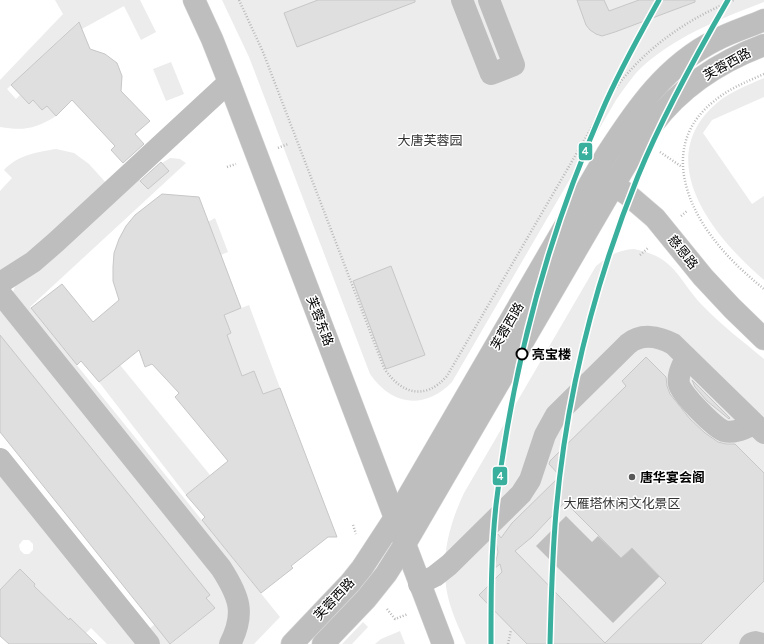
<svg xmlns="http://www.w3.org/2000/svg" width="764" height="644" font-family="Karla,'Noto Sans SC',sans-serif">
<rect width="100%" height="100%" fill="#fff"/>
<g fill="#ececec" fill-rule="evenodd">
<path d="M 55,0 L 140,0 L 156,32 L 141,40 L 124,6 L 82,29 L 78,22 L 7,89 L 16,99 L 20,95 L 29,104 L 33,100 L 42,110 L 47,106 L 56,116 C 36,129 23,131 0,127 L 0,80 L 63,14 Z"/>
<path d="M 222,0 L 764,0 L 764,2 C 720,19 670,38 636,73 C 629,82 622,91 616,100 L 452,382 C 425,410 392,406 370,374 L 249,57 Z"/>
<polygon points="171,62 184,94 166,101 153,69"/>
<path d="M 764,78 L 764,97 L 712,120 L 703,133 L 752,204 L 764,196 L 764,280 C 715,238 649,160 718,102 C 732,91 748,85 764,78 Z"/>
<path d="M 56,149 L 74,153 L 89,164 L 107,184 L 46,240 L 0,273 L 0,191 L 12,178 L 4,170 C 18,155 37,152 56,149 Z"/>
<polygon points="170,158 180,159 186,163 30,307 280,617 254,644 240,644 247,611 13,292 16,284 138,178 148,189 168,171 162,163"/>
<polygon points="215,218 228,252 204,262 208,222"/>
<path d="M 634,249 C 676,257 678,280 703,306 C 722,326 744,342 764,359 L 764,644 L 466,644 C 460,630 453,616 449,601 C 439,563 448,527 464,493 L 596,266 C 608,256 618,250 634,249 Z"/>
<polygon points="249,305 280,388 263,394 254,371 242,376 227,335 231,333 224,315"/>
<polygon points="0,307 224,588 230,616 223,638 219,644 156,644 146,632 155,624 171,644 215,608 206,598 209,595 0,335"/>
<polygon points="120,365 210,475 186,495 99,382"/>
<path d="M 0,467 L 142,644 L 107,644 L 91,628 L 86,633 L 71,619 L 69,620 L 34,586 L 35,584 L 20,570 L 0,590 ZM 23,540 L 29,540 L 33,544 L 33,550 L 29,554 L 24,554 L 20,550 L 19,545 Z"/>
<polygon points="363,622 368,627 352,644 342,644"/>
<polygon points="400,631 405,644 375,644 381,639"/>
</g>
<g fill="#bfbfbf">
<polygon points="566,516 592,542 598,536 621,558 632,548 645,561 670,566 613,623 536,546"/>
<path d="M 756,631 L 764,633 L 764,644 L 739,644 C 741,635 747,632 756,631 Z"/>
</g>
<g fill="#dfdfdf" stroke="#c7c7c7" fill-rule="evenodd">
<polygon points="318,0 415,0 415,2 297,47 284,13"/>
<polygon points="577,0 604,0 609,11 639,0 695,0 695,2 615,32 602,36 596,34 590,30 586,25"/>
<polygon points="79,22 90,49 105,54 117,63 122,76 121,91 150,121 135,134 144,144 123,163 111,150 115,146 72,100 56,116 47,106 42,110 33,100 29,104 11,85"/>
<polygon points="161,162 169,171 148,189 140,181"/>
<polygon points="162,194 199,197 241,308 224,315 231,333 227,335 242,376 254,371 263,394 280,388 337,537 328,537 291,566 293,568 261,593 202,520 205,517 186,495 228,461 175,397 179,393 152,364 145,367 139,350 99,382 81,361 77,365 31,308 62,284 93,322 119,300 113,281 113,267 114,253 119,239 126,226 135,215"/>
<polygon points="391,266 425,355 386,369 353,281"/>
<polygon points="0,335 210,595 206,598 215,608 170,644 0,432"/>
<path d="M 646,357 L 666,377 L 667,386 L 670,394 L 690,419 L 705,433 L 718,442 L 726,444 L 735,444 L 764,473 L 764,581 L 701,644 L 527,644 L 479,595 L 502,572 L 500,564 L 494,569 L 498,552 L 495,537 L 498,534 L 501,538 L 512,523 L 560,476 L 549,464 L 550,461 L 626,386 L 622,381 ZM 565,502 L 621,558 L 632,548 L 666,583 L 605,643 L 515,551 L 532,537 Z"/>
<polygon points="692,380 730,418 729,419 707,401 695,387"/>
<polygon points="20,569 35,584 34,586 69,620 70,618 97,644 9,644 0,636 0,590"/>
</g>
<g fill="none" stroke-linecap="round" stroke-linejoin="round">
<defs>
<g id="major">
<polyline points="194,0 212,39 229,82 443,644"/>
<polyline points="601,177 627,194 655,218 703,277 732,308 764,339"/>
<path d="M 292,644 L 350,583 L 362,568 L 402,507 L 607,154 C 636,109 666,65 716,40 C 731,32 748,27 764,20"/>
<path d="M 323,644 L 366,599 L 386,574 L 405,544 L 621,173 C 631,156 641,139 653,124 C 681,87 721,61 764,45"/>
</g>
</defs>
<use href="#major" stroke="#dbdbdb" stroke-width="23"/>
<g stroke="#b9b9b9" stroke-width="2.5" stroke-dasharray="1 2" stroke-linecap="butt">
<path d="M 239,0 L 263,52 L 384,368 C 401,394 425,401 447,376 L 610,96 C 640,52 684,20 734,0"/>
<path d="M 764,74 C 746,82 728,89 713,102 C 664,141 682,200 716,242 C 730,260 747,275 764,289"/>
<polyline points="278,148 288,144"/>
<polyline points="660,152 682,167"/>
<polyline points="227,167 236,164"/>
<polyline points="681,216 687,211"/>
<polyline points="640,255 649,247"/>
<polyline points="353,525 356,534"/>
<polyline points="387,609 395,619 408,614"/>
<polyline points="508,644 511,630"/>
</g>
<g stroke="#bebebe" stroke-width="22">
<polyline points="462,0 491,74 514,65 489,0"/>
<polyline points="0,283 33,262 56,242 229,82"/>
<path d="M 0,293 L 221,568 C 239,596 246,613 230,644"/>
<path d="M 686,357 C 683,365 677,374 679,384 C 681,394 714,427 724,431 C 734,434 745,428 754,424"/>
<polyline points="0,459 149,644"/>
<path d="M 419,584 L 435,576 L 449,565 L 521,494 L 530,480 L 545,435 L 556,415 L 628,344 C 641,333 658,336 673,344 L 764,433"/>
</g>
<use href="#major" stroke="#bebebe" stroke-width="22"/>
<defs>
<g id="metro-1">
<path d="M 491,644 C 491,598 491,551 496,505 C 512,369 547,237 602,111 C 618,73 639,36 659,0"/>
<path d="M 550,644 C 551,604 552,565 555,525 C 564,405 593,287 638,176 C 663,115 695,57 728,0"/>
</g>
</defs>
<use href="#metro-1" stroke="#fff" stroke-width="8"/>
<use href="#metro-1" stroke="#39b09e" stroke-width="5"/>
</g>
<circle fill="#fff" stroke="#000" stroke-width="2" cx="522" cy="354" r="5.5"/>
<circle fill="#595959" stroke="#fff" stroke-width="1.5" cx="632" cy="477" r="4"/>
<g text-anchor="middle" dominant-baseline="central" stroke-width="3" stroke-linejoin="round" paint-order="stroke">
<g font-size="13" fill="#000" stroke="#fff">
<text transform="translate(727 64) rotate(-29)">芙蓉西路</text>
<text transform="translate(683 252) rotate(51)">慈恩路</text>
<text transform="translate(320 321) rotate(69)">芙蓉东路</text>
<text transform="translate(507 326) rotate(-60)">芙蓉西路</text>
<text transform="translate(334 599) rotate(-47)">芙蓉西路</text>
</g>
<g font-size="13" fill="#333" stroke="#fff">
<text x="430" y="140">大唐芙蓉园</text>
<text x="622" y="503">大雁塔休闲文化景区</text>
</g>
<g font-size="13" font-weight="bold" fill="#000" stroke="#fff" text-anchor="start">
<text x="532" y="354">亮宝楼</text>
</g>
<g font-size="13" font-weight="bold" fill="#000" stroke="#fff" text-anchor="start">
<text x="640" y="477">唐华宴会阁</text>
</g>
</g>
<g stroke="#fff" stroke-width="1.5">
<rect x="578" y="142" width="15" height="19" rx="4" fill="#39b09e"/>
<rect x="492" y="466" width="16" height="20" rx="4" fill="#39b09e"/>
</g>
<g font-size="11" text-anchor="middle" font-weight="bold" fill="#fff">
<text x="585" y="155">4</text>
<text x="500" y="480">4</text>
</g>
</svg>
